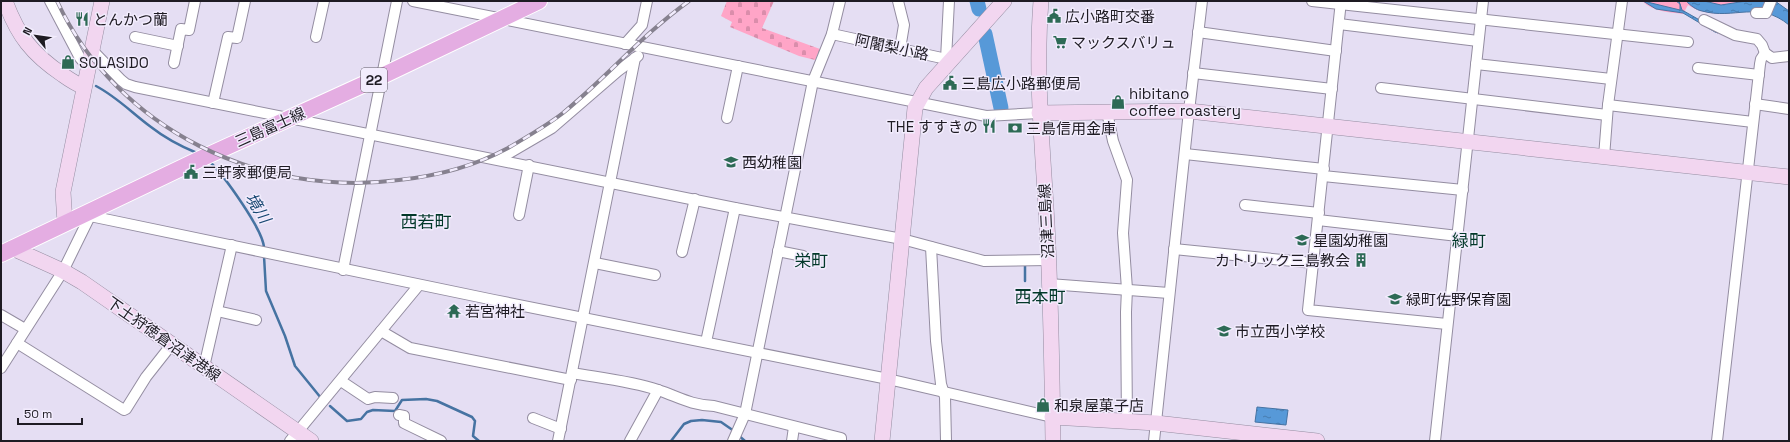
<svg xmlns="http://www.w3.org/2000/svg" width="1790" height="442" font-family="'Space Grotesk','Noto Sans JP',sans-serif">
<defs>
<pattern id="cemetery-stones" width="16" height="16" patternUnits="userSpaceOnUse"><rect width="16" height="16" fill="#ffa5c7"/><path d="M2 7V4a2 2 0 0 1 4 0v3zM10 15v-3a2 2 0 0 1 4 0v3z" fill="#da8dab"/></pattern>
<pattern id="water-ripples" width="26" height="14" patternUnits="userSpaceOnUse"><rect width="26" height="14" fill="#5799d8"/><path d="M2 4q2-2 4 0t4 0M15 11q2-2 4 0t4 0" fill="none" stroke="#477caf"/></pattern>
</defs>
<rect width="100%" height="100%" fill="#e5def3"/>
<polygon fill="url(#cemetery-stones)" points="727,1 774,1 762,28 820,49 815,60 799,56 730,27 732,22 721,16"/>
<path fill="#ffa5c7" d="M 1642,1 L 1751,1 L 1748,11 C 1727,14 1707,17 1688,5 L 1683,14 C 1669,12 1654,12 1642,1 Z"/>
<g fill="url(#water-ripples)" stroke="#4673a2">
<polygon points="1643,1 1680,10 1680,4 1676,1 1679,1 1682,10 1719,31 1718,33 1715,32 1683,13 1656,9"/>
<path d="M 1686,1 L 1704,1 L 1721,5 L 1746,1 L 1775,1 L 1789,11 L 1789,25 C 1759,0 1734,20 1702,11 C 1696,10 1690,5 1686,1 Z"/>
<polygon points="1257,407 1288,410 1286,425 1255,422"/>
</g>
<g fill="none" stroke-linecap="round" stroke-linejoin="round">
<g stroke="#4673a2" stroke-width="2.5">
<path d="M 96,86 C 117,97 132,113 151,127 C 165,138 180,146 197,153"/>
<path d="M 209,161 C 223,174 265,232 264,249"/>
<polyline points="264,256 266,291 285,336 295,366 321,398"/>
<polyline points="1025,281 1025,266"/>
<polyline points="330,406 347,421 361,419 367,412 373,410 395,411 402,400 426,399 437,401 472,417 475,421 473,436 479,441"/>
<polyline points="738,435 745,441"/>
<polyline points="671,441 684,424 691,421 702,420 721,422 734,431"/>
</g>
<g stroke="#5799d8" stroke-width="15">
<polyline points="977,1 979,9"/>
<polyline points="985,34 1001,108"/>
</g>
<defs>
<g id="street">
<polyline points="50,1 80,58 88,67"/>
<polyline points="413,1 971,113 986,116 1039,113"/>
<polyline points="898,1 904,25 900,49"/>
<polyline points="1312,1 1688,42"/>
<polyline points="1341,1 1308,310 1447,324"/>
<polyline points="1756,13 1766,13 1771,1"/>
<polyline points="1704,20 1735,35 1757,39 1762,45 1765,53 1772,58 1789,56"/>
<polyline points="1339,24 1478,41"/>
<polyline points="1198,32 1336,51"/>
<polyline points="832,34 951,60"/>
<polyline points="135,37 178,46"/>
<polyline points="316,37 324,1"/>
<polyline points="625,44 642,25 647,1"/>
<polyline points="92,50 121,80 126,84 135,87 735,208 902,239 984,261 1048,260"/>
<polyline points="946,59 949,1"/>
<polyline points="174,63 181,29 189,30 195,1"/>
<polyline points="1476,64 1611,79"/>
<polyline points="1698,68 1759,75"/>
<polyline points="1193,73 1332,89"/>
<polyline points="1381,88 1607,115"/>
<polyline points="213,103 228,37 237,38 245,1"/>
<polyline points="1755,104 1789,109"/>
<polyline points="1608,105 1753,122"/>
<polyline points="1107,112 1113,141 1127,180 1123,233 1127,289 1126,312 1127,421"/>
<polyline points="727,118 738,66"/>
<polyline points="1185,154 1324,169"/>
<polyline points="1604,157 1608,105 1622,1"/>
<polyline points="499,159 552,128 618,71 638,56"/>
<polyline points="1323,176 1463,190"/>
<polyline points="1245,205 1319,213"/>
<polyline points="86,212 90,216 494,300 888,379 1052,417"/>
<polyline points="519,215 529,165"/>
<polyline points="1318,220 1458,236"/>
<polyline points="931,247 936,341 941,384 945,397 946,441"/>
<polyline points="1174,249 1313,263"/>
<polyline points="778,251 803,256"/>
<polyline points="682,252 695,199"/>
<polyline points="595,263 655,275"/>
<polyline points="343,270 397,1"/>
<polyline points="1049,284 1169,293"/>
<polyline points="217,311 256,320"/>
<polyline points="1,315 25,329"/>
<polyline points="381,331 410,348 571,380"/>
<polyline points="706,342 735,208"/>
<polyline points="17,343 124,410 126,409 146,377 172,344"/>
<polyline points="204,367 232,245"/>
<polyline points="1,368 63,271 90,216"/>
<path d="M 572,373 C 601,378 631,381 658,390 C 679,397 690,405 714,406 L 841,438 L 841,441"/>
<polyline points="341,381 368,399 375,397 393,398"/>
<polyline points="399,415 404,416 404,423 406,424 441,441"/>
<polyline points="533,418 561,429"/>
<polyline points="290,441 419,285"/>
<polyline points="558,441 635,58"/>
<polyline points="630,441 658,390"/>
<polyline points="733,441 745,414 813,81 832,34 840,1"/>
<polyline points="792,441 794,427"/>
<polyline points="1154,441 1189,111 1202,1"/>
<polyline points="1435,441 1483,1"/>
<polyline points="1717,441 1760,64 1761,59 1765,53"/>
</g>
<g id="secondary">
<path d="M 5,1 C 18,36 32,54 63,75 C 70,80 76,84 84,87"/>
<path d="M 1041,1 C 1035,76 1043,150 1047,225 C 1051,297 1052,369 1053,441"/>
<polyline points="1039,113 1189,111 1789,177"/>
<polyline points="65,223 63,192 102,1"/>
<polyline points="12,248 63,271 82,282 311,441"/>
<polyline points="1052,417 1156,423 1317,441"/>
<polyline points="882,441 915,108 926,88 1004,1"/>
</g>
<polyline id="primary" points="1,254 198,160 382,76 539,1"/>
</defs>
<use href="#street" stroke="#948da1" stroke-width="12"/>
<use href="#secondary" stroke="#948da1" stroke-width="16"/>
<use href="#primary" stroke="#fff" stroke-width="18"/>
<use href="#street" stroke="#fff" stroke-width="10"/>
<use href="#secondary" stroke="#f2d6f0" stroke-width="15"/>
<use href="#primary" stroke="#e4ade2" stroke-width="16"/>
<defs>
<path id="rail" d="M 57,1 C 117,130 261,198 399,180 C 437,176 475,166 508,148 C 527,137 546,126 563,113 C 607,77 643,34 689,1"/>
</defs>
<use href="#rail" stroke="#86818f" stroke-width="4"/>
<use href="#rail" stroke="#f2ecfd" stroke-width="2.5" stroke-dasharray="8" stroke-linecap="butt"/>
</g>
<defs>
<symbol id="civic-bare" viewBox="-9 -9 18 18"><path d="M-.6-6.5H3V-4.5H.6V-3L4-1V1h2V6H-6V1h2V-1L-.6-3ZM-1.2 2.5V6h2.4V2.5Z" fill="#2d6a55" stroke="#f2ecfd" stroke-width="2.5" paint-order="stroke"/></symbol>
<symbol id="restaurant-bare" viewBox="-9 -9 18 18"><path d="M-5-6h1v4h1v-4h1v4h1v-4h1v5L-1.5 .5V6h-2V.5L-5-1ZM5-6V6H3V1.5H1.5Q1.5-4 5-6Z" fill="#2d6a55" stroke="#f2ecfd" stroke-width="2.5" paint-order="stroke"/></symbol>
<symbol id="supermarket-bare" viewBox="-9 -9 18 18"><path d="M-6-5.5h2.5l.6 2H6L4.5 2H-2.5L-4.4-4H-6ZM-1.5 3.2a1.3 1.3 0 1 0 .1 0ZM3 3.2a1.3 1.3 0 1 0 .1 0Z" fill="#2d6a55" stroke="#f2ecfd" stroke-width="2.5" paint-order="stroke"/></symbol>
<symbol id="shop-bare" viewBox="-9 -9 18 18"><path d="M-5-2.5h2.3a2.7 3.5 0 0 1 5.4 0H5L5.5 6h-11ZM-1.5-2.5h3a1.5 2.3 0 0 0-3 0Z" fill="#2d6a55" stroke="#f2ecfd" stroke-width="2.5" paint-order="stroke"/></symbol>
<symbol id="bank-bare" viewBox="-9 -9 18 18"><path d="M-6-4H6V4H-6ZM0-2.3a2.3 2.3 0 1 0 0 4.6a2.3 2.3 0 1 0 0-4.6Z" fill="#2d6a55" stroke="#f2ecfd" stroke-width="2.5" paint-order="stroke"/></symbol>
<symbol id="school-bare" viewBox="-9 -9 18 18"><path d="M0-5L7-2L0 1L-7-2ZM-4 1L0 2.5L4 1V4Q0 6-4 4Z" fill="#2d6a55" stroke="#f2ecfd" stroke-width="2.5" paint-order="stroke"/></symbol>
<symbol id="building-bare" viewBox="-9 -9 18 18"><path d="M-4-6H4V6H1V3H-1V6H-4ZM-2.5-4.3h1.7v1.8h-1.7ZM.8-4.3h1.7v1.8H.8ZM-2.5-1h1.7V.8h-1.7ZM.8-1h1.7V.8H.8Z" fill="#2d6a55" stroke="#f2ecfd" stroke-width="2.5" paint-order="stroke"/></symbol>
<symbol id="temple-bare" viewBox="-9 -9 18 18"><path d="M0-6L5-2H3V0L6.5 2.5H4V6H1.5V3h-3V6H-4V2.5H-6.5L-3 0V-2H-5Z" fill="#2d6a55" stroke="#f2ecfd" stroke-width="2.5" paint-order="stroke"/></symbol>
</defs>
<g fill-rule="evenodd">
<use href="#civic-bare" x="1044" y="6" width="20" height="20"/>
<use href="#restaurant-bare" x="72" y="9" width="20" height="20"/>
<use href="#supermarket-bare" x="1050" y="32" width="20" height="20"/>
<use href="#shop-bare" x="58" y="52" width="20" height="20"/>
<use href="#civic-bare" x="940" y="73" width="20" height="20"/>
<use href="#shop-bare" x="1108" y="92" width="20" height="20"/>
<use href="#restaurant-bare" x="979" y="116" width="20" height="20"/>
<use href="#bank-bare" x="1005" y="118" width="20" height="20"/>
<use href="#school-bare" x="721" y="152" width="20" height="20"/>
<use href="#civic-bare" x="181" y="162" width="20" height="20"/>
<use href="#school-bare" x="1292" y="230" width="20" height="20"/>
<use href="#building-bare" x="1351" y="250" width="20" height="20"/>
<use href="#school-bare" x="1385" y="289" width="20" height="20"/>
<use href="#temple-bare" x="444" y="301" width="20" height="20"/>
<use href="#school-bare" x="1214" y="321" width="20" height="20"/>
<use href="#shop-bare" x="1033" y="395" width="20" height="20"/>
</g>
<g text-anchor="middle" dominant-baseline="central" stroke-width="3" stroke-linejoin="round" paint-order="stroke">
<rect fill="#f2ecfd" stroke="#5e5a64" stroke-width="1" x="361" y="68" width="26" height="24" rx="3"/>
<g font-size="14" font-weight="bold" fill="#1e1b23">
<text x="374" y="80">22</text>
</g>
<g font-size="15" fill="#1e1b23" stroke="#f2ecfd" text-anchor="start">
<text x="1065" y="16">広小路町交番</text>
<text x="93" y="19">とんかつ蘭</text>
<text x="1071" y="42">マックスバリュ</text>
<text x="79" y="62">SOLASIDO</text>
<text x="961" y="83">三島広小路郵便局</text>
<text x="1129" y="93">hibitano<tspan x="1129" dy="17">coffee roastery</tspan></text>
<text x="978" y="126" text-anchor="end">THE すすきの</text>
<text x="1026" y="128">三島信用金庫</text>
<text x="742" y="162">西幼稚園</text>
<text x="202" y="172">三軒家郵便局</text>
<text x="1313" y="240">星園幼稚園</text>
<text x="1350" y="260" text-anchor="end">カトリック三島教会</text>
<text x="1406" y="299">緑町佐野保育園</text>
<text x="465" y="311">若宮神社</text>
<text x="1235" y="331">市立西小学校</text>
<text x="1054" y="405">和泉屋菓子店</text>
</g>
<g font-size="15" fill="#1e1b23" stroke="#f2ecfd">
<text transform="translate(892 47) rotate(12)">阿闍梨小路</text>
<text transform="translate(270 127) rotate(-24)">三島富士線</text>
<text transform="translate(1046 221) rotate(-93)">沼津三島線</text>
<text transform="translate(164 339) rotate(35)">下土狩徳倉沼津港線</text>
</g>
<g font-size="16" font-style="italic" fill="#184872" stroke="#f2ecfd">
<text transform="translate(258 208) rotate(58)">境川</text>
</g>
<g font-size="17" fill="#023829" stroke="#f2ecfd">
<text x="426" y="222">西若町</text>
<text x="1469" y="241">緑町</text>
<text x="811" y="261">栄町</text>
<text x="1040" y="297">西本町</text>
</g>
</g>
<rect width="1790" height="442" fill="none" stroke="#1e1b23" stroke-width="4"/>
<g transform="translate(36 36) rotate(299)" stroke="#f2ecfd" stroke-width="3" paint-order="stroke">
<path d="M0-3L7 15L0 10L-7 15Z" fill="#1e1b23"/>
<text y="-6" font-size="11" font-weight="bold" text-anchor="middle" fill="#1e1b23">N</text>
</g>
<path d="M18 418v6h64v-6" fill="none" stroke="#1e1b23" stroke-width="2"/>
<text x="24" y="418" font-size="12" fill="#1e1b23" stroke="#f2ecfd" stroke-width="3" paint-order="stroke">50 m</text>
</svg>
